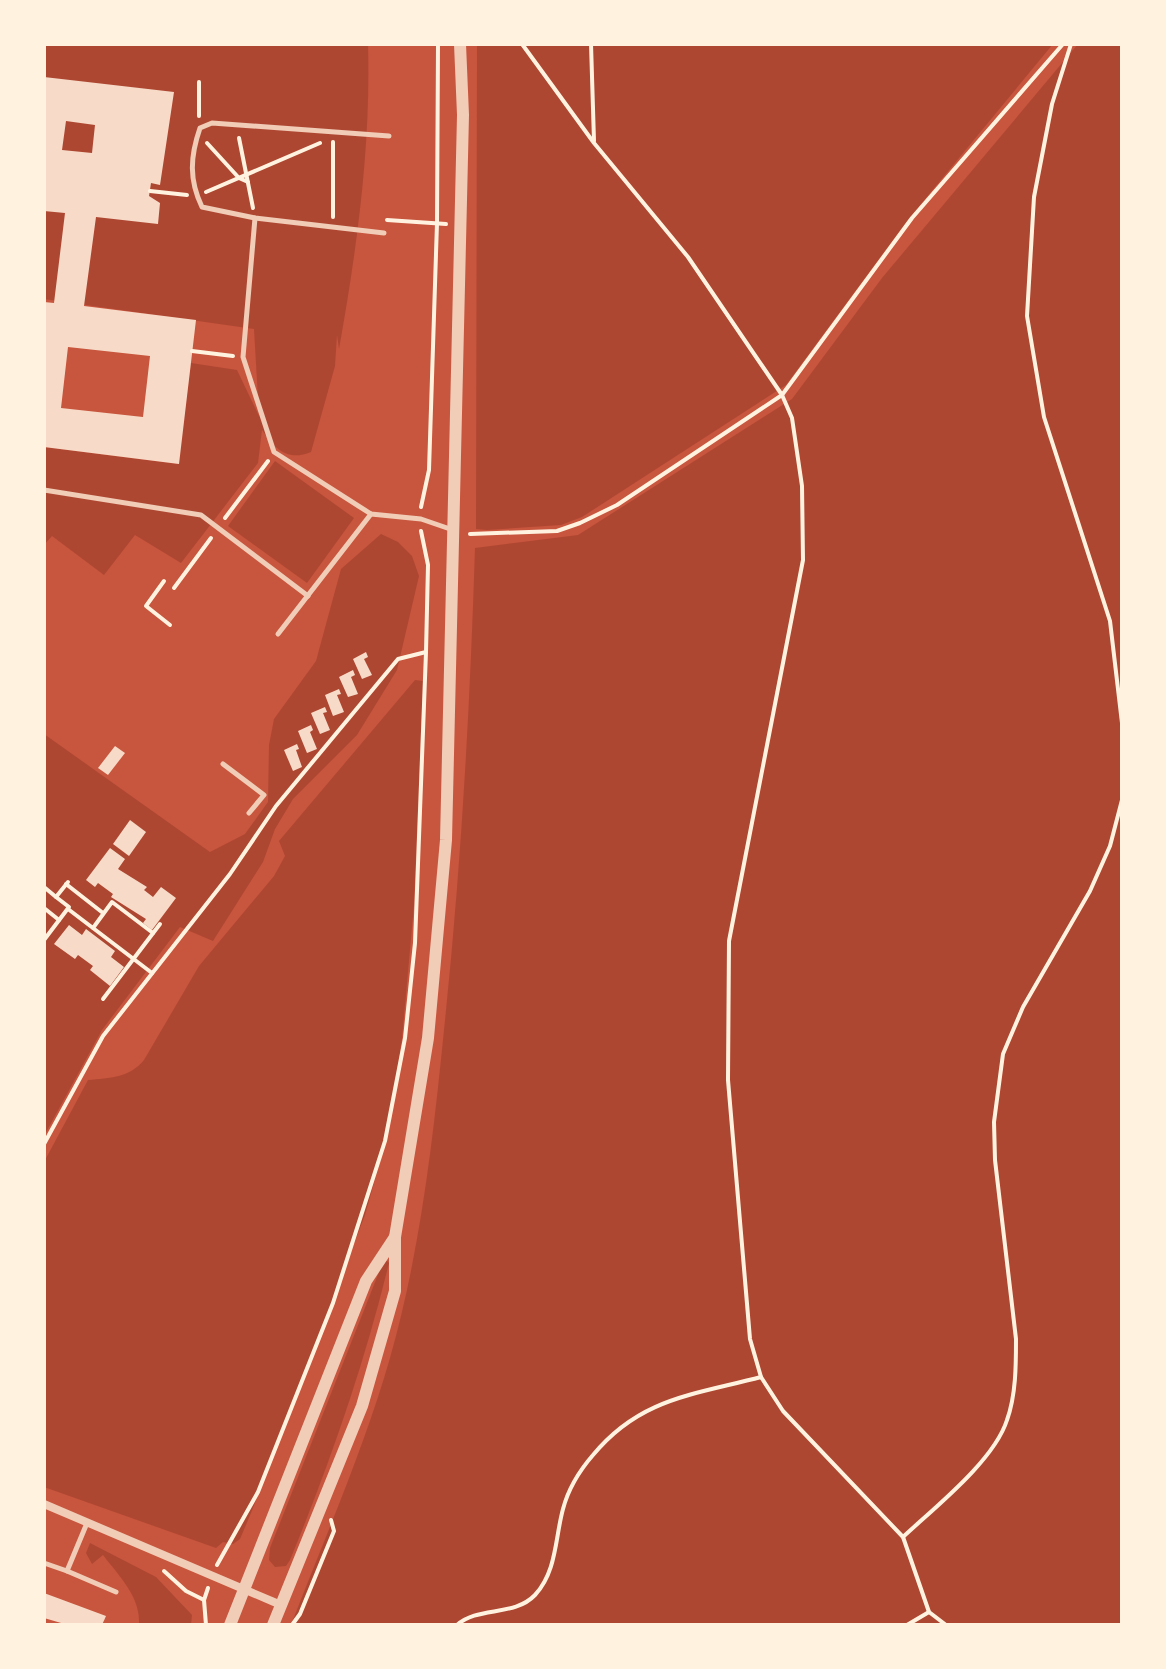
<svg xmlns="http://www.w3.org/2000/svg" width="1166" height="1669" font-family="Barlow,sans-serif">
<rect width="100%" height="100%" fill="#c8553d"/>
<g fill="#ae4732">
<path d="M 44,44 L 368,44 C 371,147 357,248 339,349 L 337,335 L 335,366 L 311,452 C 287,462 274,448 262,430 L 258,463 L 181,563 L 135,535 L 104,575 L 52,536 L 44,545 L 44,447 L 178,464 L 191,363 L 237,370 L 259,416 L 254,329 L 44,299 Z"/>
<polygon points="477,44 1053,44 907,221 786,385 582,517 561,525 487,530 476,529"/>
<path d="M 1078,44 L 1122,44 L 1122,1625 L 291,1625 C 325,1537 364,1449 390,1358 C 420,1253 433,1140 444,1030 C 461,869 470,709 475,548 L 578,535 L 792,399 L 882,278 Z"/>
<polygon points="275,461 354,518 307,583 228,526"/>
<polygon points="381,534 398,542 412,556 419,576 397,670 357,735 293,799 275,829 263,862 213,941 180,927 102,1030 44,1136 44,734 210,852 245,834 268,802 269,745 274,719 316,661 341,569"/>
<path d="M 415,680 L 423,681 L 414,905 L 402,1039 L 385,1144 L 365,1215 L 251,1513 L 240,1539 L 233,1544 L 223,1542 L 216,1548 L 44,1487 L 44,1162 L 88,1080 C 110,1078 129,1078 144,1060 L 199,966 L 274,876 L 285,856 L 279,841 Z"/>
<path d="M 387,1261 L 389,1263 C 364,1365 330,1463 290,1560 L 286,1566 L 275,1567 L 269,1560 L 270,1548 L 383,1262 Z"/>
<path d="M 90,1543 L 156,1577 L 192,1615 L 191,1625 L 139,1625 C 141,1597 119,1576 103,1555 L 92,1564 L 86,1553 Z"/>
</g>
<g fill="#f7dbc8" fill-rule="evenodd">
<path d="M 44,77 L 174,92 L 160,185 L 151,183 L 149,196 L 160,203 L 158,224 L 96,217 L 84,306 L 196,320 L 179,464 L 44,447 L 44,302 L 54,303 L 65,213 L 44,211 ZM 66,121 L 95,125 L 92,153 L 62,150 ZM 68,347 L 150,356 L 143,417 L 61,408 Z"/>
<polygon points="366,652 368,657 364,659 372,675 362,679 353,659"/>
<polygon points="353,670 355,675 351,677 358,694 348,697 339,677"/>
<polygon points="339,689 341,694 337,695 344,712 333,716 325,695"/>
<polygon points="325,707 327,712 323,713 330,730 320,734 311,713"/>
<polygon points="311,725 313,730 310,732 317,749 307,753 298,731"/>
<polygon points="297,744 299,749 296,750 302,767 293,771 284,750"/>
<polygon points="115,746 125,753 108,775 98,768"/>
<polygon points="130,820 146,832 129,856 113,844"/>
<polygon points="110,848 125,859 118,869 147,887 144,890 153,897 161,887 176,898 152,930 143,923 146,919 111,897 113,894 98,883 95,887 86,880"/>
<polygon points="69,925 82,935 86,929 115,951 111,957 124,967 110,986 90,970 93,966 78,955 75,959 54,944"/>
<polygon points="44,1593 106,1616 102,1625 68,1625 44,1618"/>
</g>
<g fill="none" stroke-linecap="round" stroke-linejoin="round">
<g stroke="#fff3e0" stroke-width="4">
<polyline points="522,44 594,143 688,257 782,395 792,418 802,486 803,560 729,941 728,1080 750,1339 761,1377 783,1411 903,1537 929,1612 946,1625"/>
<polyline points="591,44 594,141"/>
<polyline points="1071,44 1052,104 1034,197 1027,316 1044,417 1110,621 1122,723"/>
<polyline points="199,82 199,116"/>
<polyline points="239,138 253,208"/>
<polyline points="207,143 239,178 248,182"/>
<polyline points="150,191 187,195"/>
<polyline points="206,192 320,143"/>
<polyline points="333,217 333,142"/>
<polyline points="387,220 446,224"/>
<polyline points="192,351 233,356"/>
<polyline points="421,507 429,470 437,223 438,44"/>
<polyline points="225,518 268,461"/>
<polyline points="470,534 557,531 580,523 617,505 782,395 912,218 1063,44"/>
<polyline points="164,581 146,606 170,625"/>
<polyline points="174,588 211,538"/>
<polyline points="66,884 103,913"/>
<polyline points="44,887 56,897"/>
<polyline points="44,908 59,920"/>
<polyline points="68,909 152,973"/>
<polyline points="93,928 112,902 153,933"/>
<polyline points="44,940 69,907 56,897 68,882"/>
<polyline points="103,999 160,924"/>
<polyline points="44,1144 103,1036 230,874 276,806 398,659 426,652"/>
<path d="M 903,1537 C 934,1508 994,1461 1007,1420 C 1016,1395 1016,1365 1016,1339 L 995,1160 L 994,1122 L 1003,1054 L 1023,1007 L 1090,891 L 1110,846 L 1122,800"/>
<polyline points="217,1565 258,1492 333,1303 385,1141 405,1038 415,943 426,652 428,565 421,531"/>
<polyline points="164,1571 186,1591 204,1600"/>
<polyline points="206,1625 204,1600 208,1588"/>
<polyline points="292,1625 300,1614 334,1531 331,1520"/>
<path d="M 457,1625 C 478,1606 514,1617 535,1595 C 557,1571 555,1538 563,1509 C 568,1490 580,1470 593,1455 C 640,1398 693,1395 761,1377"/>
<polyline points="907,1625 929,1612"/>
</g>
<g stroke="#f1ccb7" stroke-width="5">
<polyline points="255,218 243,357 274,452 371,514 421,519 453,530"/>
<path d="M 384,233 L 255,218 L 202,207 C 189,180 190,157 200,128 L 212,123 L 389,136"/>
<polyline points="44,490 201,515 308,596"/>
<polyline points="278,634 371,514"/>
<polyline points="223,764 264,795 249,813"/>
<polyline points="44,1563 67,1571 87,1523"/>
<polyline points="67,1571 116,1592"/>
</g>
<polyline stroke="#f1ccb7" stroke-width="8" points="44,1504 281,1605"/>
<g stroke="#f1ccb7" stroke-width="12">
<polyline points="230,1625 366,1281 395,1237"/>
<polyline points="273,1625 362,1406 395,1291 395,1237 428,1038 446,840 463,115 460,44"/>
</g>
</g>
<rect width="1166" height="1669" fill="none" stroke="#fff3e0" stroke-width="92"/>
</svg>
